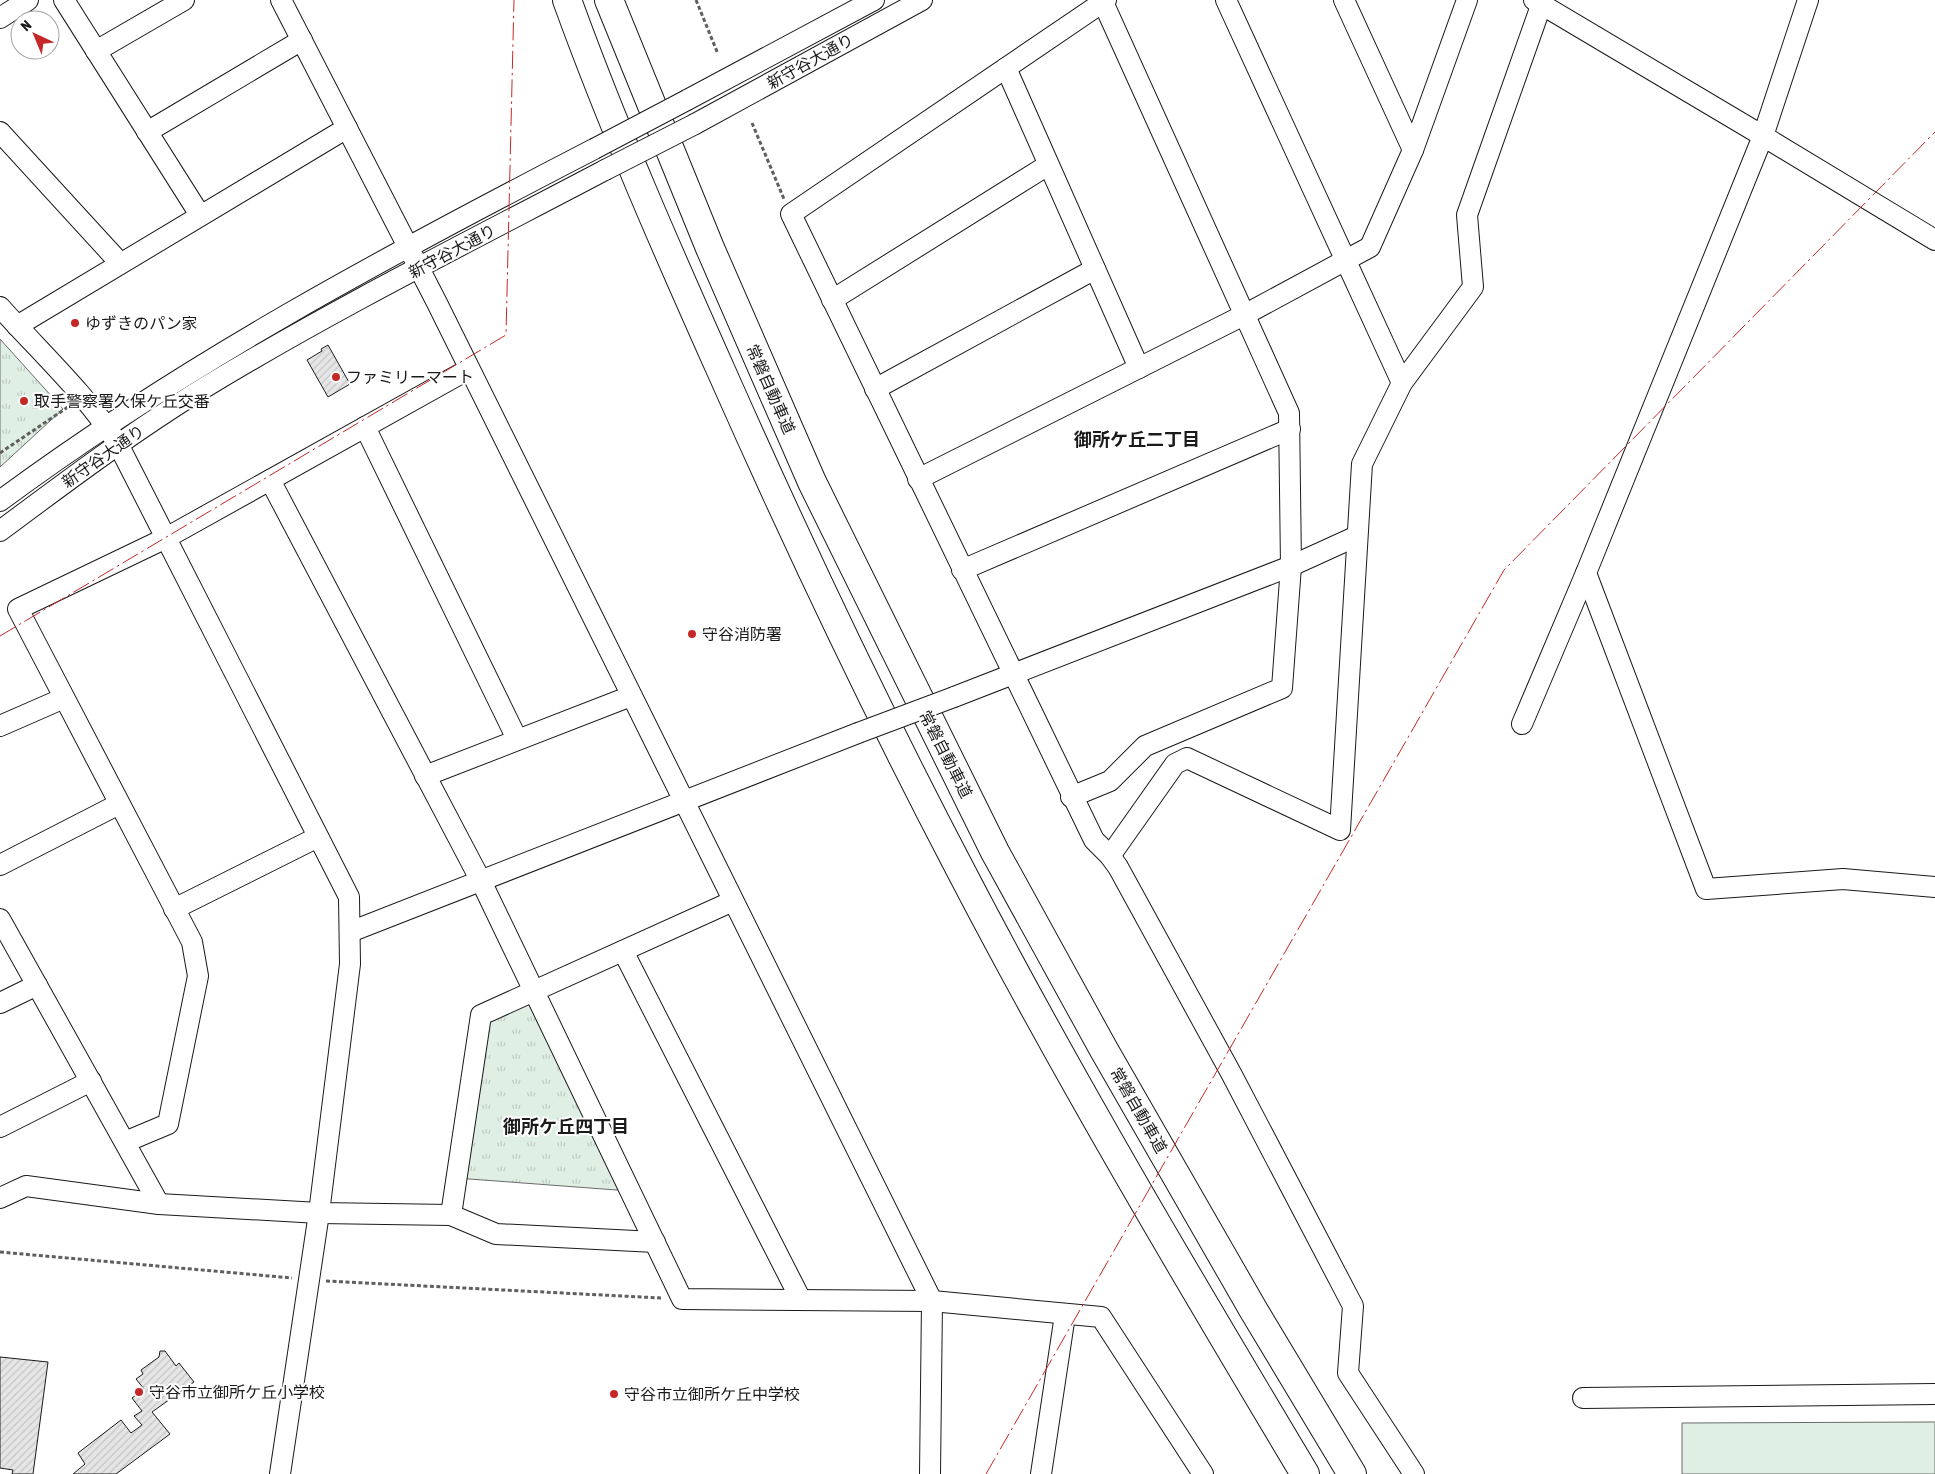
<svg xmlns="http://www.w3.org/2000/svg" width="1935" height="1474" font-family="'Asap Condensed','Noto Sans JP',sans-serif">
<defs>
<pattern id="grass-tufts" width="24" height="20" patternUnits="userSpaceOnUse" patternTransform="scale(1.25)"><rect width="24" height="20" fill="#e0efe3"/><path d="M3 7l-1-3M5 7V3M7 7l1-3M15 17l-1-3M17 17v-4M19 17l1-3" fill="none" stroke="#c0ccc2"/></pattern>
<pattern id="building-hatch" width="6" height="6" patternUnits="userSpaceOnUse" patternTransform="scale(1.25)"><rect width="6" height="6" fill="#e6e6e6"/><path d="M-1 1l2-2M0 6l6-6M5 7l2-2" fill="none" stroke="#c5c5c5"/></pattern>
</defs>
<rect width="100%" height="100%" fill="#fff"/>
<g fill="url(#grass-tufts)" stroke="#6a6a6a">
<polygon points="0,339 63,409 0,467"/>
<polygon points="534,991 630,1191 456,1178 481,1015"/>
</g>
<polygon fill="#e0efe3" stroke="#6a6a6a" points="1935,1422 1935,1474 1682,1474 1682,1423"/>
<g fill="url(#building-hatch)" stroke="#1a1a1a">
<polygon points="328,345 350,384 328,397 307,360 322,351 321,349"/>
<polygon points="160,1351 165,1351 176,1366 179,1363 194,1382 152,1412 170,1434 116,1474 73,1474 85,1464 78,1453 121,1420 131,1433 142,1425 134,1416 142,1411 132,1398 144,1389 136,1379 143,1374 141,1370 159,1357"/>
<polygon points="0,1357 48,1362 33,1474 12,1474 13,1470 0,1468"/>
</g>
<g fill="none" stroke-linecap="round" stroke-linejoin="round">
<defs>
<g id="minor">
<polyline points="64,0 200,215"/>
<polyline points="281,0 437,303 932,1301 930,1474"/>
<polyline points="1106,0 791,214 1094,840 1110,856 1118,867 1232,1075 1353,1306 1348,1373 1414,1474"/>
<polyline points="1226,0 1402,383"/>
<polyline points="1344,0 1413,150"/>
<polyline points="1534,0 1763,136 1808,0"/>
<polyline points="0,18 28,0"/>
<polyline points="96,51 184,0"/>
<polyline points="1006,68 1139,368"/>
<polyline points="687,100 874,0"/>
<polyline points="695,124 922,0"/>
<polyline points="0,132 120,263"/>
<polyline points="147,132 302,40"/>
<polyline points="832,300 1048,165"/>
<path d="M 0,307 C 40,352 86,394 118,444 L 349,897 L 350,964 L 319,1213 L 280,1474"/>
<polyline points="17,326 347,128"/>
<polyline points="875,389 1095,269"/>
<polyline points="365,427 517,739"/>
<polyline points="918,479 1246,314 1370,247 1413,150 1467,0"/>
<polyline points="270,480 481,881 682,1299 932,1301 1101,1317 1203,1474"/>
<path d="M 0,501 C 186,363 389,255 594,149"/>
<path d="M 0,531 C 67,481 135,430 207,386 C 336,308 472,240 605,170"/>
<polyline points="962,570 1290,429"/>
<polyline points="1586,573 1706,889 1843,879 1935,887"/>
<polyline points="954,697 1291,566 1357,536"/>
<polyline points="1522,724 1586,573 1763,136 1935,240"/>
<polyline points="0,726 64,698"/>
<polyline points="425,776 631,696"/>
<polyline points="1071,797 1110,781 1145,746 1282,688 1291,566 1289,413 1102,0"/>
<polyline points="1110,856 1175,764 1187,758 1340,830 1362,464 1402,383 1473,287 1467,215 1543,0"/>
<polyline points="0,865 119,804"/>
<polyline points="174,909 318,837"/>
<polyline points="0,919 159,1204"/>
<polyline points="350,932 858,733"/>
<polyline points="623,951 801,1300"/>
<polyline points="0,1003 37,985"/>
<polyline points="0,1127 91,1081"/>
<polyline points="125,1142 168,1124 198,976 192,942 18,609 166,538 469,369"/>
<polyline points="0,1198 26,1186 159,1204 319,1213 451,1215 496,1234 655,1242"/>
<polyline points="451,1215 481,1015 733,901"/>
<polyline points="1583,1398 1935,1394"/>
<polyline points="1041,1474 1065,1315"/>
</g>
<g id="highway">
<path d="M 567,0 C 613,127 668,252 723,375 C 797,542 875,707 960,869 C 1067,1075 1186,1275 1305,1474"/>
<polyline points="609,0 710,248 812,482 995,852 1104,1050 1254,1311 1352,1474"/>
</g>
</defs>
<use href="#minor" stroke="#1a1a1a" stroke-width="22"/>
<use href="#highway" stroke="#1a1a1a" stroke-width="30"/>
<g stroke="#5f5f5f" stroke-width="3" stroke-dasharray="4 2.5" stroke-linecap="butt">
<polyline points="696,0 718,54"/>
<polyline points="752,123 784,199"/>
<polyline points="0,453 68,407"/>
<polyline points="0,1252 292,1278"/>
<polyline points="326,1281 661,1298"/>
</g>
<use href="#minor" stroke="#fff" stroke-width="20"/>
<use href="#highway" stroke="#fff" stroke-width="28"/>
<defs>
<g id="minor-bridge">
<polyline points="594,149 687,100"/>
<polyline points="605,170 695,124"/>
<polyline points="858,733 954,697"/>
</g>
</defs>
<use href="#minor-bridge" stroke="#1a1a1a" stroke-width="22" stroke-linecap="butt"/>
<use href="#minor-bridge" stroke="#fff" stroke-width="20"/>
<g stroke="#c62828" stroke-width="1" stroke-dasharray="18 4 2.5 4" stroke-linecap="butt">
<polyline points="0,636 506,335 514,0"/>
<polyline points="986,1474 1504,570 1935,132"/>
</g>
</g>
<g fill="#c62828" stroke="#fff" stroke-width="2">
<circle cx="75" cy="323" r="5"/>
<circle cx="336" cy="377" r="5"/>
<circle cx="24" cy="401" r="5"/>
<circle cx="692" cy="634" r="5"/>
<circle cx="139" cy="1392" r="5"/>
<circle cx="614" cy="1394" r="5"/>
</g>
<g text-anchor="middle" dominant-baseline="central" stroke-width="4" stroke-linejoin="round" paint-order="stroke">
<g font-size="16" fill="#1a1a1a" stroke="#fff">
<text transform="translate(810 61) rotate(-29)">新守谷大通り</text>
<text transform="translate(452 251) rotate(-28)">新守谷大通り</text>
<text transform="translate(771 389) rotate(66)">常磐自動車道</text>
<text transform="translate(103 456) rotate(-35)">新守谷大通り</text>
<text transform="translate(946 754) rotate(63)">常磐自動車道</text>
<text transform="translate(1139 1110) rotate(60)">常磐自動車道</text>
</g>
<g font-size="16" fill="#1a1a1a" stroke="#fff" text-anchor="start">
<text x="85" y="323">ゆずきのパン家</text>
<text x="346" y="377">ファミリーマート</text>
<text x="34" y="401">取手警察署久保ケ丘交番</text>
<text x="702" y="634">守谷消防署</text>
<text x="149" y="1392">守谷市立御所ケ丘小学校</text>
<text x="624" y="1394">守谷市立御所ケ丘中学校</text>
</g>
<g font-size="18" font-weight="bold" fill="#1a1a1a" stroke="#fff">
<text x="1137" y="439">御所ケ丘二丁目</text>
<text x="566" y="1126">御所ケ丘四丁目</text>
</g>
</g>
<g transform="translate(35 35) rotate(316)"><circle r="24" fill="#ffffff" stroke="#a3a3a3"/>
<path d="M0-4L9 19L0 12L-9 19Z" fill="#c62828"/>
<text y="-8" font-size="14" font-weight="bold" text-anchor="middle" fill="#1a1a1a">N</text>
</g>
</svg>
